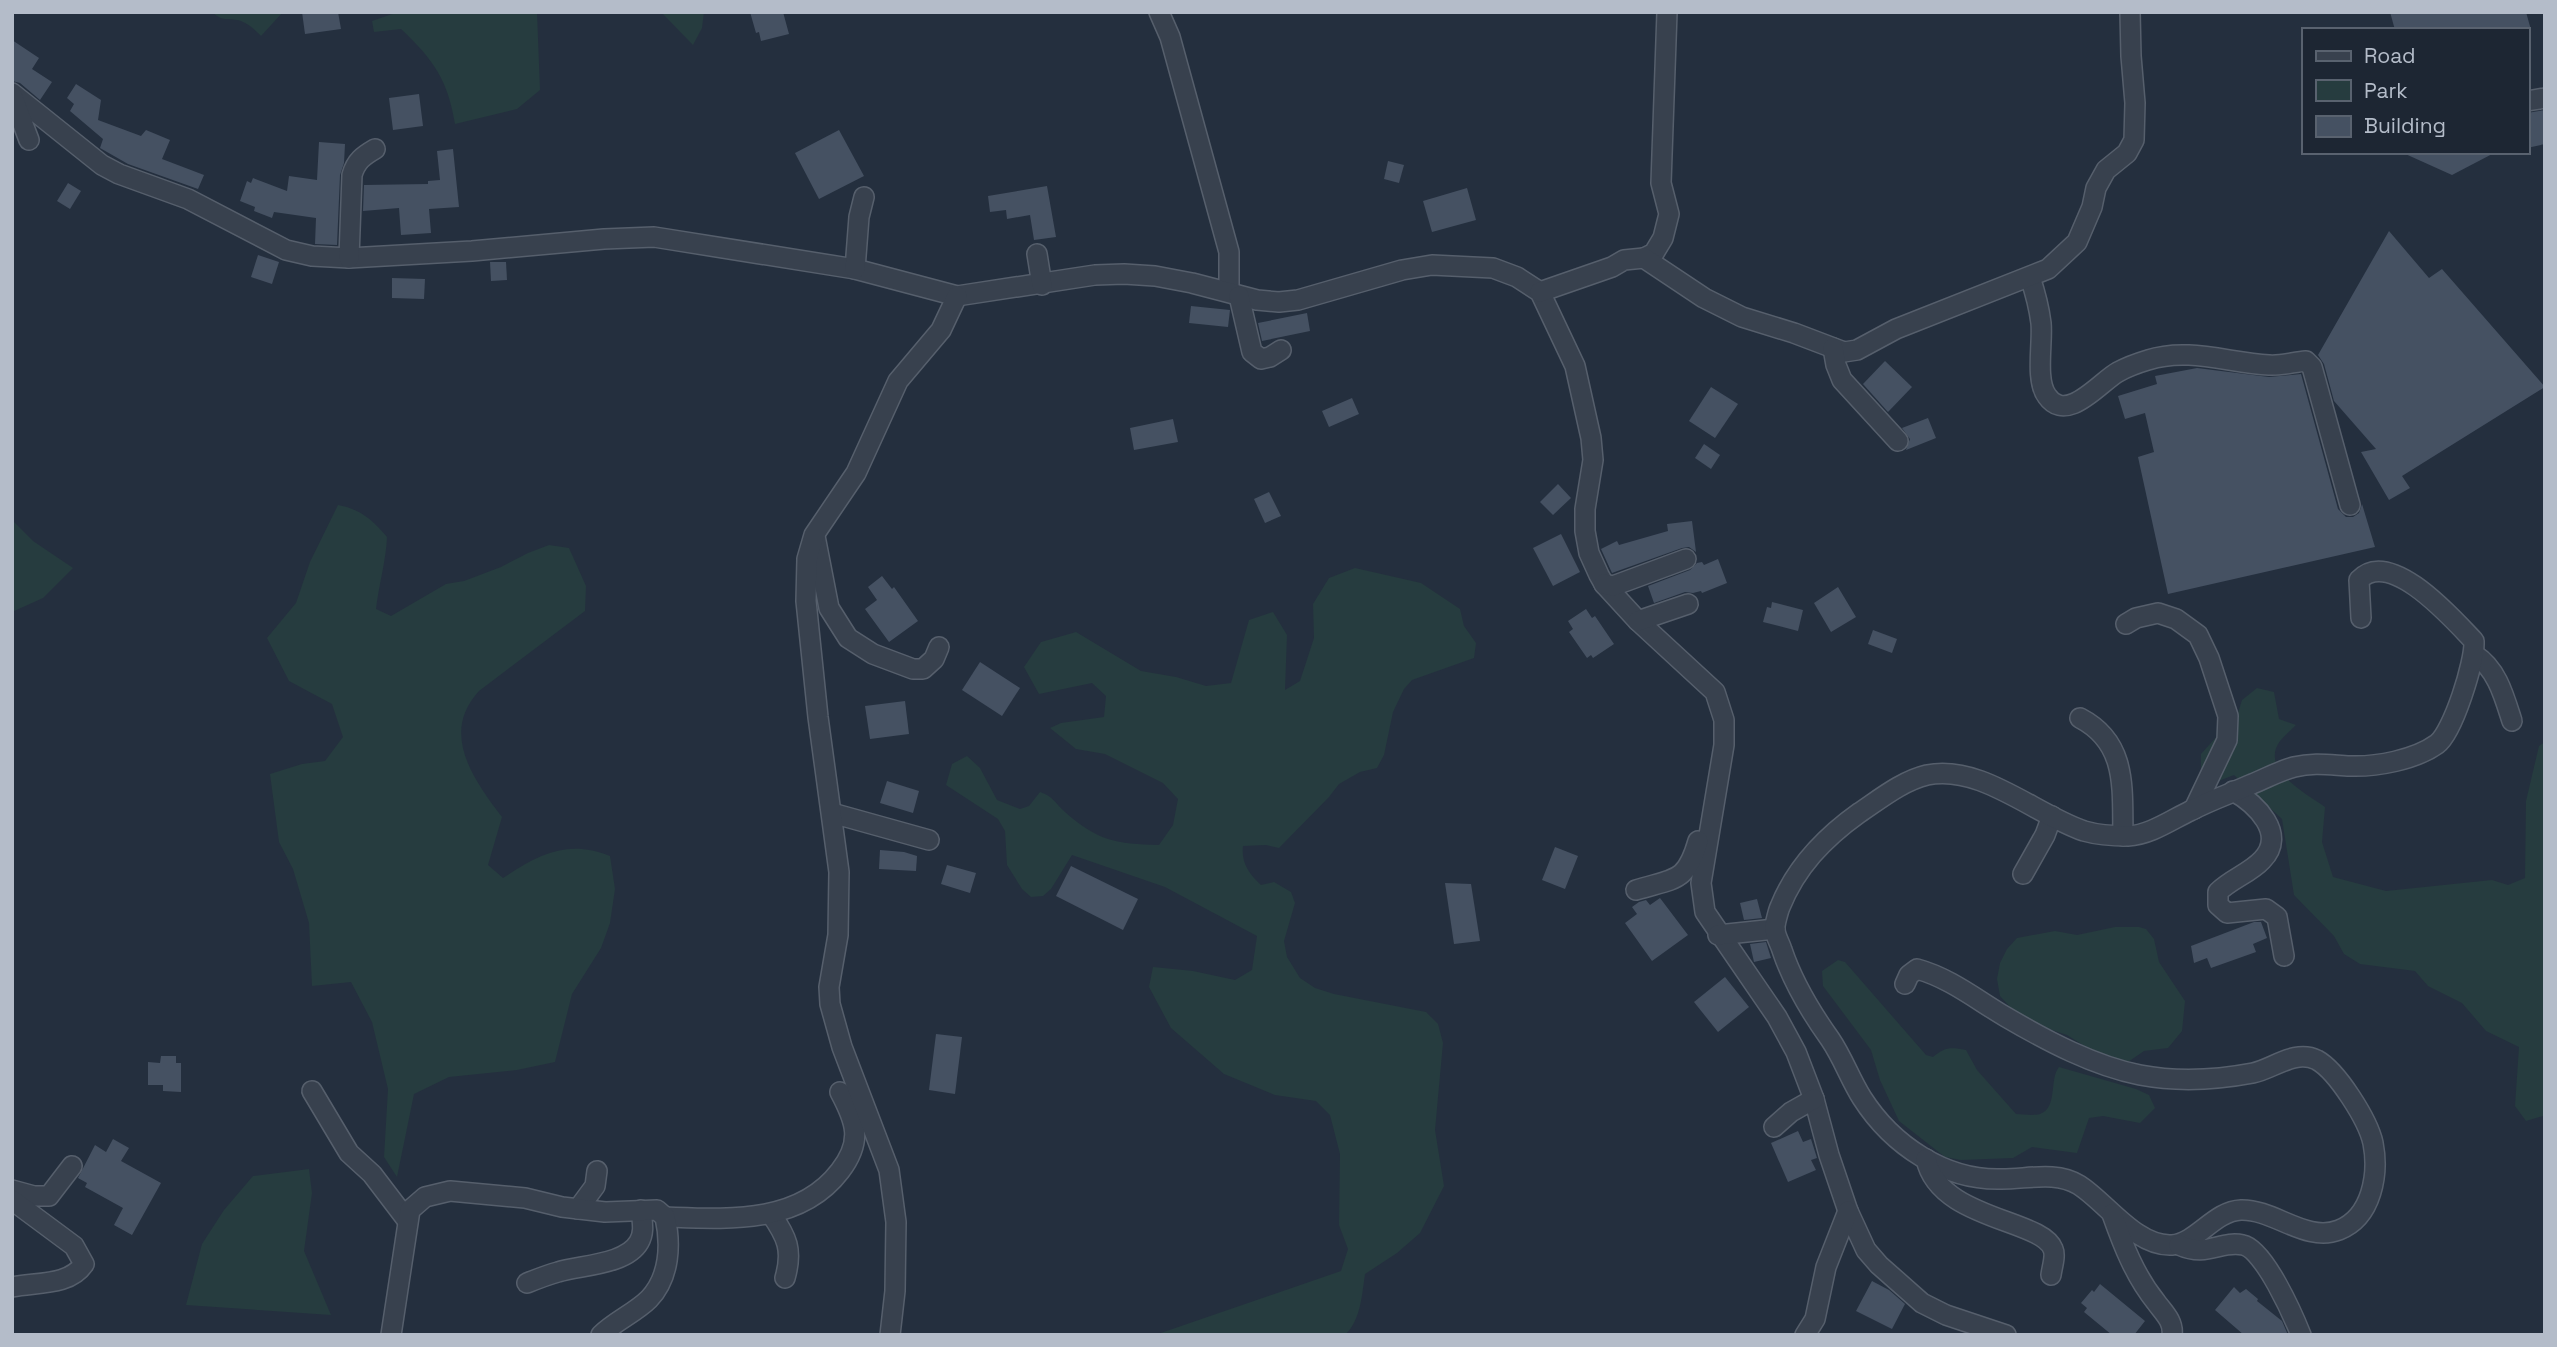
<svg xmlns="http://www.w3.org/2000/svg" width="2557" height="1347" font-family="'Space Grotesk',sans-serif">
<rect width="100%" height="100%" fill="#242f3e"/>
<g fill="#263c3f">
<path d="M 283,12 L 261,36 C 255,30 249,24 241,21 C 229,17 225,23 213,13 Z"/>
<path d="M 398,12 L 537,12 L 540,90 L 517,109 L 455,124 C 448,80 433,59 401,29 L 374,32 L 372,21 Z"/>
<polygon points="661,12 704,12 702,28 693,45"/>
<path d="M 338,505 C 360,509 373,520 387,537 C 386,561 379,584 376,609 L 391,616 L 446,584 L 464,581 L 501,567 L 528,553 L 549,545 L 569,548 L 586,586 L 585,611 L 479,691 C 440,733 473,779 502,817 L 488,865 L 503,878 C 539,854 568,839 610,856 L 615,889 L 610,923 L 601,948 L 572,994 L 555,1062 L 517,1070 L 449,1077 L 414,1094 L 397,1177 L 384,1157 L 388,1089 L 372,1022 L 351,982 L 312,986 L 309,923 L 293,869 L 279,842 L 270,774 L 302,764 L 325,761 L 343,737 L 332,704 L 289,681 L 267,638 L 296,603 L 310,562 Z"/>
<polygon points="12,520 33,541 73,568 43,598 12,612"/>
<path d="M 1355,568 L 1421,583 L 1460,609 L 1464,626 L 1476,643 L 1474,658 L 1412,680 L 1404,689 L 1393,712 L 1384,755 L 1377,768 L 1360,772 L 1339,784 L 1329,797 L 1279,848 L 1266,845 L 1243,846 C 1241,863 1249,874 1261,885 L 1274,882 L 1291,892 L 1295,903 L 1284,941 L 1287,957 L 1300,978 L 1315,988 L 1334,994 L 1426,1012 L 1438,1024 L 1443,1043 L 1435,1130 L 1444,1186 L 1420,1233 L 1397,1253 L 1365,1274 C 1362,1294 1361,1320 1345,1335 L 1155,1335 L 1341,1271 L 1348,1249 L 1339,1225 L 1340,1154 L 1330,1115 L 1316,1101 L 1275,1095 L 1224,1074 L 1171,1028 L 1149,987 L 1153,967 L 1193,971 L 1235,980 L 1252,970 L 1257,936 L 1165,887 L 1072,855 L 1051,889 L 1043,896 L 1031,897 L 1022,889 L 1007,865 L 1005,831 L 998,819 L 946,785 L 952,764 L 967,756 L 980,768 L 997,800 L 1020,809 L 1029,806 L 1040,792 C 1053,796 1055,803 1065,812 C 1098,841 1116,844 1159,845 L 1173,825 L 1178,799 L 1163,783 L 1105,754 L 1076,749 L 1050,728 L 1061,723 L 1104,717 L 1106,696 L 1092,683 L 1039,694 L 1024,667 L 1041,642 L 1076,632 L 1141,671 L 1176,677 L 1206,686 L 1231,683 L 1249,620 L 1273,612 L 1287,635 L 1285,690 L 1300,681 L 1314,638 L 1313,604 L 1329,578 Z"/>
<path d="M 2257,688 L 2274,692 L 2279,719 L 2296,725 C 2291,730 2285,735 2280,741 C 2259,769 2307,794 2325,807 L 2322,842 L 2333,877 L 2386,891 L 2492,880 L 2508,885 L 2525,878 L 2526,801 L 2539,746 L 2545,742 L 2545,1099 L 2543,1116 L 2526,1121 L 2515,1106 L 2519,1047 L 2486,1031 L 2462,1003 L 2428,986 L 2415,971 L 2360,964 L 2344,954 L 2334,936 L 2294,895 L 2282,819 L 2234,775 L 2216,782 L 2201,772 L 2201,754 L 2219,734 L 2234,726 L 2242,700 Z"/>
<polygon points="2115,927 2139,927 2146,929 2154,939 2159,962 2185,1001 2182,1031 2168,1048 2144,1051 2125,1064 2102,1057 2067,1035 2037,1025 2011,1008 2000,996 1997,979 2000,963 2007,949 2017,938 2055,931 2077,935"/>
<path d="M 1838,960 L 1845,962 L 1926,1055 L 1933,1057 C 1945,1047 1950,1047 1966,1050 L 1977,1070 L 2016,1114 C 2022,1114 2033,1116 2040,1114 C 2058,1108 2049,1079 2059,1067 L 2136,1089 L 2149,1095 L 2155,1108 L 2140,1123 L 2103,1116 L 2089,1118 L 2077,1153 L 2032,1147 L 2013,1158 L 1961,1160 L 1945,1157 L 1899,1121 L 1880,1080 L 1871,1050 L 1823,986 L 1822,971 Z"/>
<polygon points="309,1169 312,1193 304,1251 331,1315 186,1305 202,1244 224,1210 253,1176"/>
</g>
<g fill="#455162">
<polygon points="302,12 338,12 341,29 305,34"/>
<polygon points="750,12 783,12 789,34 761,41 759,32 756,33"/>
<polygon points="2390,12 2526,12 2531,30 2395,30"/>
<polygon points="12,40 39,58 32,69 52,82 40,100 20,83 12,81"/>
<polygon points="76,84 101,100 98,120 141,136 146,130 170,140 162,159 204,175 198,189 128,164 100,148 103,139 70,111 74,104 67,98"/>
<polygon points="419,94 423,126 393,130 389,98"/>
<polygon points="2545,110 2545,144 2527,148 2527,113"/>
<polygon points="839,130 864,176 819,199 795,153"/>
<polygon points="319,142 345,144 344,163 340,175 337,245 315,244 316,218 274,212 272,218 254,211 255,207 240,201 247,181 251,183 253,178 287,191 289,176 317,180"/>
<polygon points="453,149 459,207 429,209 431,233 401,235 399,208 363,211 364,185 428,184 428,181 440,180 437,151"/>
<polygon points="2401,152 2496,152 2452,175"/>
<polygon points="1388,161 1404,165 1399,183 1384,179"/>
<polygon points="68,183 81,191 70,209 57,201"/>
<polygon points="1047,186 1056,237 1034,240 1030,215 1007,219 1006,210 990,212 988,196"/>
<polygon points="1467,188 1476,220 1432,232 1423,201"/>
<polygon points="2389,231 2429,278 2442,269 2545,387 2402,476 2410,488 2389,500 2361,452 2376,449 2334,401 2324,364 2318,355"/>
<polygon points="258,255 279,262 272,284 251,277"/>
<polygon points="490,262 506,262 507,280 491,281"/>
<polygon points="392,278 425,279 424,299 392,298"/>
<polygon points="1191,306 1230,310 1228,327 1189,323"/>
<polygon points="1307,313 1310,331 1262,341 1258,323"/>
<polygon points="1885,361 1912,387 1888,412 1863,384"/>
<polygon points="2197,368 2269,377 2301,374 2338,509 2346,517 2353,517 2359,513 2362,504 2375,547 2168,594 2138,457 2154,452 2145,413 2125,419 2118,396 2157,384 2155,376"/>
<polygon points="1711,387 1738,404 1715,438 1689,421"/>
<polygon points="1352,398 1359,414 1329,427 1322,411"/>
<polygon points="1928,418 1936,438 1906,450 1910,439 1902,428"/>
<polygon points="1173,419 1178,442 1134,450 1130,428"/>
<polygon points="1704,444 1720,455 1711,469 1695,458"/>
<polygon points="1558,484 1571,498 1553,515 1540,502"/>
<polygon points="1269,492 1281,516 1265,523 1254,499"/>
<polygon points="1692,521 1696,552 1689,547 1682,548 1612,573 1601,549 1617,541 1619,545 1668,531 1667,524"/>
<polygon points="1561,534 1580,572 1553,586 1533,548"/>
<polygon points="1718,559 1727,583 1702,593 1701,591 1693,593 1685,592 1654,603 1648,586 1690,570 1697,563 1702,562 1704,565"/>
<polygon points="882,576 892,589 894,587 918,621 889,642 865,609 877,600 868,587"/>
<polygon points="1838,587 1856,617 1831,632 1814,603"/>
<polygon points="1772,602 1803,610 1798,631 1763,622 1767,607 1771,608"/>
<polygon points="1586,609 1592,618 1595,616 1614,644 1593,658 1591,655 1587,658 1569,632 1573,629 1568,621"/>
<polygon points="1873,630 1897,639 1892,653 1868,644"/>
<polygon points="980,662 1020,688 1002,716 962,690"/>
<polygon points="905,701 909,734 870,739 865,706"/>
<polygon points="887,781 919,791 913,813 880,803"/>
<polygon points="1555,847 1578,856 1565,889 1542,880"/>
<polygon points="880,850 904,852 917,856 916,871 879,869"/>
<polygon points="947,865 976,873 970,893 941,884"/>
<polygon points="1071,866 1138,899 1123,930 1056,896"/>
<polygon points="1445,883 1471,884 1480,941 1454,944"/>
<polygon points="1660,898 1688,935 1652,961 1625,923 1637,914 1632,907 1639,902 1646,900 1650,905"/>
<polygon points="1757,899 1762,918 1744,920 1740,903"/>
<polygon points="2254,922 2261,922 2267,938 2253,944 2256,952 2211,968 2207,958 2194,963 2191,946"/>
<polygon points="1766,942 1771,958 1754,962 1750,944"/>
<polygon points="1725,977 1749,1007 1718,1032 1694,1002"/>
<polygon points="936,1034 962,1037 955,1094 929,1090"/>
<polygon points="161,1056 176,1056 176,1063 181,1063 181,1092 163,1091 163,1085 148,1085 148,1062 160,1063"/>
<polygon points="1798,1131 1803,1142 1811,1139 1817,1158 1811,1160 1816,1170 1788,1182 1771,1143"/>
<polygon points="113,1139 129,1148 121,1161 161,1183 132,1235 114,1225 123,1208 85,1187 87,1183 78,1178 95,1145 106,1152"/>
<polygon points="1872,1281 1889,1290 1905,1304 1892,1329 1856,1311"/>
<polygon points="2100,1284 2145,1321 2134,1335 2112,1335 2084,1312 2087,1308 2081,1303 2092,1290 2094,1292"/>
<polygon points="2234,1287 2240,1293 2246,1289 2258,1299 2257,1301 2282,1321 2288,1335 2244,1335 2215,1310"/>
</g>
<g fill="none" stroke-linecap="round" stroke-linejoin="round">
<defs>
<g id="minor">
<polyline points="1159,12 1170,37 1229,252 1229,292"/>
<polyline points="12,93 102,165 119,174 188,199 286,250 312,256 349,258 472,251 604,239 654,237 855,269 957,296 1095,275 1124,274 1155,276 1192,283 1257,300 1279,302 1298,300 1402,270 1432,265 1493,268 1517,277 1540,292 1575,366 1591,438 1593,460 1585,509 1585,531 1589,553 1599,575 1604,584 1638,621 1715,692 1724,720 1724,745 1701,883 1705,912 1777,1017 1796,1052 1814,1099 1829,1155 1848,1211 1866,1250 1879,1265 1922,1303 1946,1315 2006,1335"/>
<polyline points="12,95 29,140"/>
<polyline points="2527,101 2545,98"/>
<polyline points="1037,254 1042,285"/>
<path d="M 349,258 L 352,175 C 356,161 363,156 375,149"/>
<polyline points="1644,258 1654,253 1663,238 1669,214 1661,183 1667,12"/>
<polyline points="855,269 859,217 864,197"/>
<path d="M 2030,277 C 2035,292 2039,307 2041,323 C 2043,343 2035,380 2047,396 C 2067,425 2101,381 2118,372 C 2127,367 2138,363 2148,360 C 2188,347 2229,363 2269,365 C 2281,366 2294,362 2306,361 L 2312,367 L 2350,505"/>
<polyline points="1540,292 1612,267 1624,260 1644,258 1704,298 1742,317 1794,333 1844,352 1857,350 1896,329 2048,269 2077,242 2092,207 2096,188 2106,170 2127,153 2134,140 2135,103 2131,56 2130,12"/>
<polyline points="1239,296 1252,352 1261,359 1270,357 1281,350"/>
<polyline points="1833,348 1836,365 1842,380 1898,441"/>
<polyline points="815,536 829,608 848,638 873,654 913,669 923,669 934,659 939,647"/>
<polyline points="1604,584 1613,586 1686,559"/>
<polyline points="1638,621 1688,604"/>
<polyline points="2126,624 2136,618 2158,613 2176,619 2198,635 2209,658 2228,716 2227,740 2194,809"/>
<path d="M 2475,655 C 2497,669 2504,696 2512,721"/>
<path d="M 2080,718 C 2128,743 2122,789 2123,836"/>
<path d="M 2233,791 C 2255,803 2288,834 2262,860 C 2250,873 2231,879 2218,892 L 2218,905 L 2227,913 L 2266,909 L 2277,917 L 2284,956"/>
<polyline points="832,813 929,840"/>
<polyline points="2023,874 2045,835 2052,816"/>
<path d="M 1636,890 C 1675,878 1686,883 1698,841"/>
<polyline points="1718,935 1775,929"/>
<path d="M 1905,984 L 1909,975 L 1917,969 C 1950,978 1977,1000 2006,1017 C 2047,1041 2094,1066 2140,1075 C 2177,1082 2216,1080 2253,1073 C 2273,1069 2295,1049 2317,1060 C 2337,1071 2368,1120 2373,1143 C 2379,1174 2372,1217 2339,1230 C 2306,1243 2274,1209 2241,1210 C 2214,1211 2197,1243 2172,1245 C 2136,1247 2106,1202 2079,1185 C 2056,1171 2028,1179 2002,1179 C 1945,1181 1892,1145 1862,1098 C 1850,1079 1843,1058 1830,1039 C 1810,1011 1793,983 1782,950 C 1780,943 1775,936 1775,929 C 1774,926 1779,909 1780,907 C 1796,867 1824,838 1859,813 C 1880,799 1902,781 1927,775 C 1981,764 2034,814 2084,831 C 2098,835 2114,836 2128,836 C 2150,835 2171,820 2190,811 C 2211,800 2232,793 2252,784 C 2267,778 2279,771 2294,767 C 2314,762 2330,765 2350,766 C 2376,767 2415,760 2437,744 C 2453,732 2475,662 2474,641 C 2452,618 2390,547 2359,580 L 2361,618"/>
<polyline points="312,1091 349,1153 372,1174 407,1220"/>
<polyline points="1774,1127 1791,1112 1814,1099"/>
<path d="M 1926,1159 C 1939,1220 2042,1219 2053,1249 C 2056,1256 2052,1267 2051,1275"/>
<polyline points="12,1190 34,1196 49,1196 72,1166"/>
<path d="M 12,1200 L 74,1246 L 84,1264 C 69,1286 37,1282 12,1287"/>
<polyline points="578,1209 595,1186 597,1171"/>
<path d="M 771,1214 C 787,1237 793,1250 785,1278"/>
<path d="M 2112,1214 C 2123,1245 2135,1276 2156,1302 C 2163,1312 2174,1321 2172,1335"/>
<path d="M 665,1217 C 726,1219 799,1225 840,1171 C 863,1141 856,1122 840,1092"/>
<path d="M 2179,1245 C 2208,1258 2220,1240 2243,1245 C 2264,1249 2293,1315 2301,1335"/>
<path d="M 527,1283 C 537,1279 547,1275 558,1272 C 580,1265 626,1265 639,1242 C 645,1232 642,1221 641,1210"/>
<path d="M 391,1335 L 410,1210 L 425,1197 L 450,1191 L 525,1198 L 562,1207 L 605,1212 L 657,1210 L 665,1217 C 671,1244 670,1277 649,1299 C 635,1313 615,1321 601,1335"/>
<polyline points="890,1335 895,1291 896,1222 889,1170 842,1047 830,1004 829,987 838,935 839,872 818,717 806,601 807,559 814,535 856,473 898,381 941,330 957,296"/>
<polyline points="1805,1335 1815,1319 1826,1267 1848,1211"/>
</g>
</defs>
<use href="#minor" stroke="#565f6c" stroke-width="22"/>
<use href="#minor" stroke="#38414e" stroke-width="19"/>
</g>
<rect width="2557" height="1347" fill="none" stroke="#b4bcc9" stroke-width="28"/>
<rect x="2302" y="28" width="228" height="126" fill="#1d2633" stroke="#59626f" stroke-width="2"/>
<rect x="2316" y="51" width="35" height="10" fill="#38414e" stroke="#59626f" stroke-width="2"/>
<text x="2364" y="63" font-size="21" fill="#b4bcc9">Road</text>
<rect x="2316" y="80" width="35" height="21" fill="#263c3f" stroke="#59626f" stroke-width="2"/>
<text x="2364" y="98" font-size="21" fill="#b4bcc9">Park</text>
<rect x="2316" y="116" width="35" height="21" fill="#455162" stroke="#59626f" stroke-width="2"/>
<text x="2364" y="133" font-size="21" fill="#b4bcc9">Building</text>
</svg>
